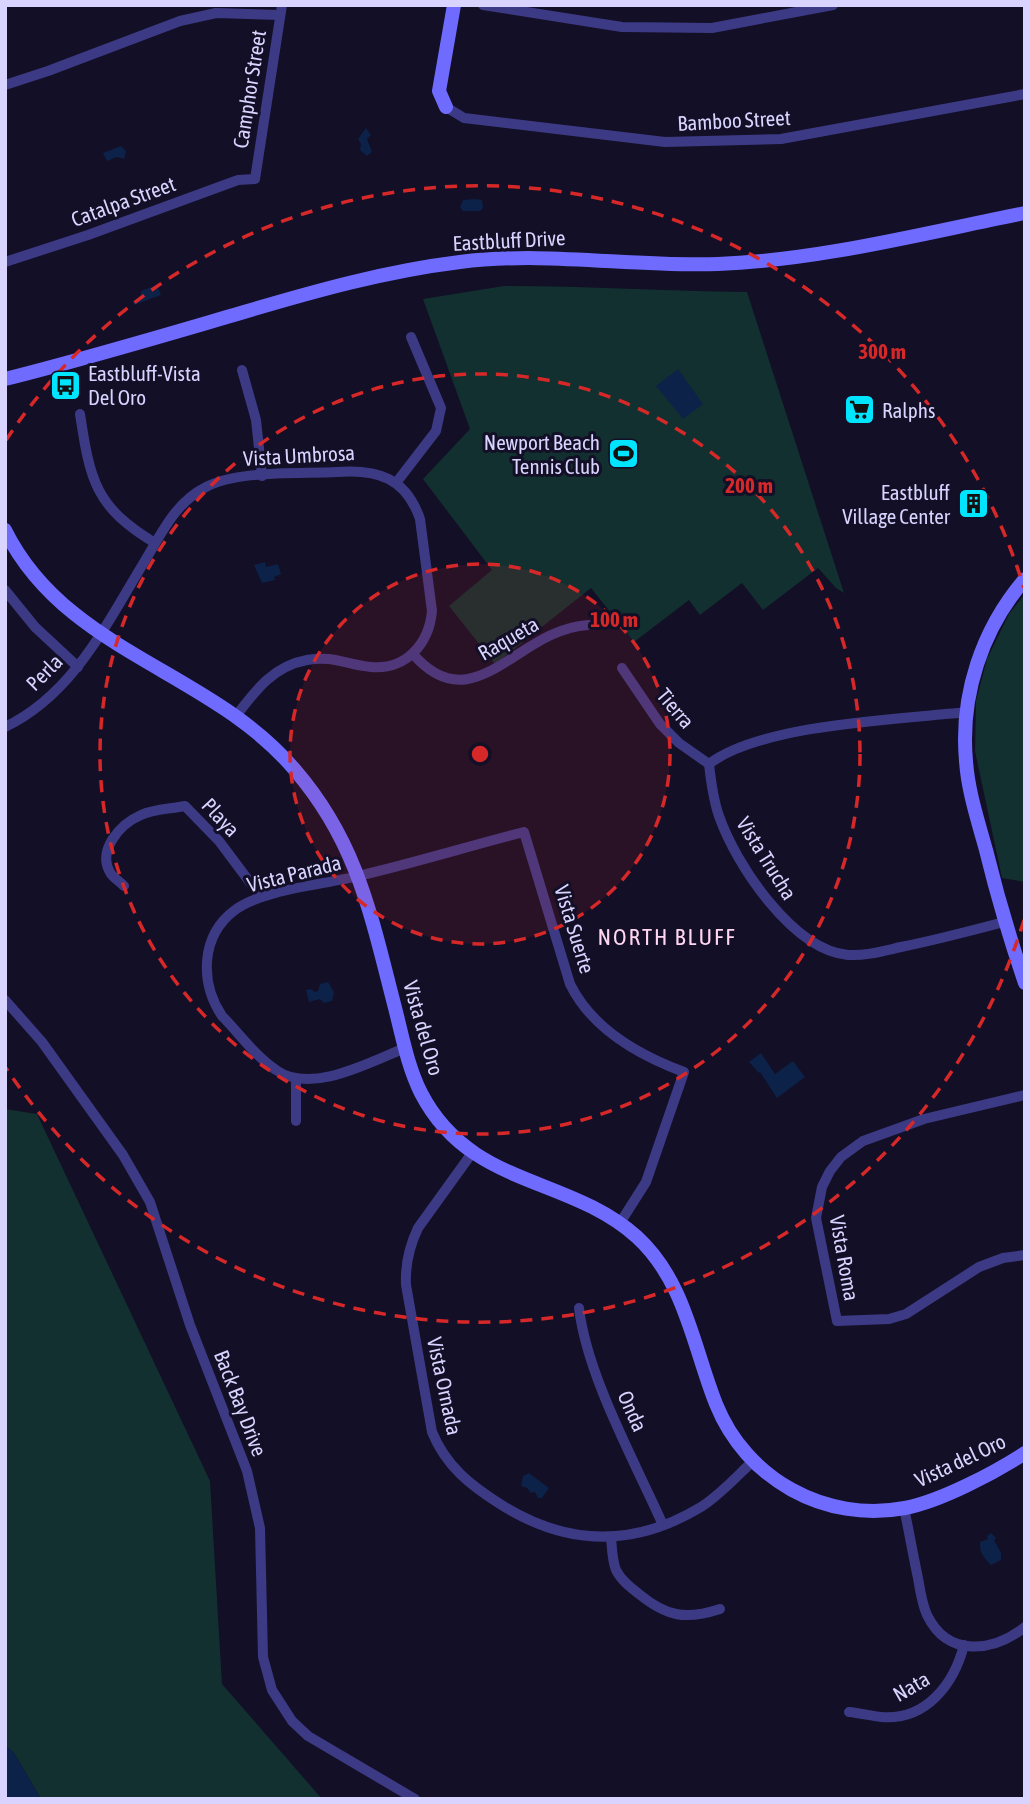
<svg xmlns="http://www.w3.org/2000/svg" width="1030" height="1804" font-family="'Asap Condensed',sans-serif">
<rect width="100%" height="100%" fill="#130f26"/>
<g fill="#12302f">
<path d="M 504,286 C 585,286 665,291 747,292 L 844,593 L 836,588 L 818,568 L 763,610 L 742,583 L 700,615 L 689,600 L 634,642 L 591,588 L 495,664 L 449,606 L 492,570 L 423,479 L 470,429 L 423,299 Z"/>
<polygon points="1025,594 1025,882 1002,878 975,751 976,701 987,659 1009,614"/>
<polygon points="5,1109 37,1114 210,1481 222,1684 322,1799 41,1799 14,1753 5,1745"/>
</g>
<g fill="#0c2248">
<polygon points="366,128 371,135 367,139 372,152 367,156 360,150 361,144 358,139"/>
<polygon points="121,146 126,151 124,159 117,157 107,161 103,153"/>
<polygon points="475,199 482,200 483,208 480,211 463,211 460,207 463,200"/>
<polygon points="157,285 161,295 134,305 133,302 140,299 141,291"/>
<polygon points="678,369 703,404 683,419 656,386"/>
<polygon points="265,562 266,567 278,564 281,574 274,577 275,580 262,583 254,565"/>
<polygon points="328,982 334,992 332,1001 324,1003 320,999 309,1002 306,990 311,989 315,992 318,991 320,984"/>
<polygon points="761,1053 775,1074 793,1061 805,1077 777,1098 760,1072 759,1073 749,1062"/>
<polygon points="529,1473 549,1488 542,1498 538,1498 535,1492 531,1493 527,1488 521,1486 523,1476"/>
<path d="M 991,1533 L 996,1538 L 994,1540 L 1001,1553 L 1001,1560 L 991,1565 C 984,1558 979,1553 980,1542 L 988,1539 L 987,1536 Z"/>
<polygon points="5,1745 14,1753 41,1799 5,1799"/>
</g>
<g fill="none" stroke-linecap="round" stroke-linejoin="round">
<g stroke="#3d3a85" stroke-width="10">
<polyline points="483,5 622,27 712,28 833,5"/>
<polyline points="5,85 48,71 180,21 216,13 280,15"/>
<polyline points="446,107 464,118 665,142 781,139 1025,94"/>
<polyline points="5,262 88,235 238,180 255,179 282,5"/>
<polyline points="242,370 256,420 262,476"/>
<path d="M 80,414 C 90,480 95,507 155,543"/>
<polyline points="396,483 436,431 441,408 411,337"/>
<polyline points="5,590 35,627 78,667"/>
<path d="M 413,654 C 463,712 503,657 551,635 C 564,629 575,626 588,625"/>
<polyline points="622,668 660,724 679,743 709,764"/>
<path d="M 968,712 C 901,719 761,724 709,764 C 711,782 713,799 719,816 C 736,865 793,950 848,955 C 866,956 883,951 901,947 C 936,940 970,931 1004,922"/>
<path d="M 5,727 C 74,694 108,621 146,559 C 162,532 176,502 206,487 C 239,470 299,474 337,472 C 378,469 406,478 420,519 L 432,611 C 429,644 406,670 371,667 C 347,665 333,655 307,660 C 273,666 255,691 236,716"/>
<path d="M 124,886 C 120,882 114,878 111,874 C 96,851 120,824 141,815 C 154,809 170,809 185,806 L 219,841 L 261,897"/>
<polyline points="5,1000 42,1042 123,1155 150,1202 190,1325 247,1471 260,1528 263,1657 272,1690 292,1721 308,1736 415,1799"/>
<path d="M 405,1048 C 370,1062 311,1095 276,1070 C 255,1056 239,1033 222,1016 C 200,983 200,936 235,910 C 264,889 323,885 358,876 C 414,863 469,846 524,832 L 570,984 C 592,1029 638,1055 684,1072 L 646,1182 L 620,1223"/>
<polyline points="1025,1095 924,1119 863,1141 841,1157 830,1171 822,1187 816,1218 837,1321 889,1319 906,1314 979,1267 1003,1258 1025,1255"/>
<polyline points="296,1121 296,1079"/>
<path d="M 472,1153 L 418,1228 C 409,1247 405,1264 406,1285 L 432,1432 C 446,1466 470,1485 500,1504 C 566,1546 633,1548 701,1507 C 720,1495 736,1477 753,1461"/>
<path d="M 579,1308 C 587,1376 635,1462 663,1525"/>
<path d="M 904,1508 C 909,1531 913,1555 918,1578 C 920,1590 922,1604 927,1615 C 948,1658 993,1652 1025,1627"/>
<path d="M 611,1537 C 612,1548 612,1560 616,1570 C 621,1580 630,1587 639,1594 C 667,1617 686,1620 720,1609"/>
<path d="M 849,1712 C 860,1713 871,1716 881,1717 C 926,1721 954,1684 964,1645"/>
</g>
<g stroke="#6f6bff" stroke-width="14">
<polyline points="446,107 439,91 454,5"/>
<path d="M 5,379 C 85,359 165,335 244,312 C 315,291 386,271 460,262 C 548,251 631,267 718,264 C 821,260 924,233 1025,213"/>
<path d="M 5,530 C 66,653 211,670 295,770 C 357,842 371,915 394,1004 C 402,1034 407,1065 421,1093 C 470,1188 568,1175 637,1237 C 685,1281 693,1346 716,1404 C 746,1479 825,1523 905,1508 C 941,1501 994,1473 1025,1453"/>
<path d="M 1025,579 C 982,629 960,695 966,761 C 968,791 978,821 986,850 C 997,895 1010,939 1025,983"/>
</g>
</g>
<circle cx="480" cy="754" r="190" fill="#d62828" fill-opacity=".12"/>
<g fill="none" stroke="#d62828" stroke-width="3.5" stroke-dasharray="12 9">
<circle cx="480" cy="754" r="190"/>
<circle cx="480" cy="754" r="380"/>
<path d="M1024 920A569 569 0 0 1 6 1068M6 440A569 569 0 0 1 1024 588"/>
</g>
<defs>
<symbol id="bus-square" viewBox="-11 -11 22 22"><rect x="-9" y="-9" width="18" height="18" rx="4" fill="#00e5ff" stroke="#130f26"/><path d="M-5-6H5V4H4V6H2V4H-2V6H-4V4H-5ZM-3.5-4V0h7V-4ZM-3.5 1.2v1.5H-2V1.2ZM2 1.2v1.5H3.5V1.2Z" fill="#111"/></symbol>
<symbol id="supermarket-square" viewBox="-11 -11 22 22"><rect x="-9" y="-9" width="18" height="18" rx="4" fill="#00e5ff" stroke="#130f26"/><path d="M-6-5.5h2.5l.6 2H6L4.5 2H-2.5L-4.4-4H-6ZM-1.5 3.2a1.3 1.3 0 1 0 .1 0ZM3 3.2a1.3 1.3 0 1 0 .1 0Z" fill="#111"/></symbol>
<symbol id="stadium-square" viewBox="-11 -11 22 22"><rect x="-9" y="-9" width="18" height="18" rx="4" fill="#00e5ff" stroke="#130f26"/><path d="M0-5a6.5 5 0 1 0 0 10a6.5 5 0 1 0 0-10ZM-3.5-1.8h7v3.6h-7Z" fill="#111"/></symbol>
<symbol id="building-square" viewBox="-11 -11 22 22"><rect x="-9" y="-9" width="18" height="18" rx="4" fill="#00e5ff" stroke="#130f26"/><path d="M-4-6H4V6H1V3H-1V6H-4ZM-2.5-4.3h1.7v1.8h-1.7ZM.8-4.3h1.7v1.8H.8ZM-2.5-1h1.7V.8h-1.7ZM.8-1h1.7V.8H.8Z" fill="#111"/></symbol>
</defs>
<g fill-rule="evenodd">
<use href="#bus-square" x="48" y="368" width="35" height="35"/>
<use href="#supermarket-square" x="842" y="392" width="35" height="35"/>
<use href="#stadium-square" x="606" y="436" width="35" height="35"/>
<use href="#building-square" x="956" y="486" width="35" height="35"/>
</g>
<g text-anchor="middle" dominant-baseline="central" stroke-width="6" stroke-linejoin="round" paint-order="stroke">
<g font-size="21" fill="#d9d4ff" stroke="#130f26">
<text transform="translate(249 89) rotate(-81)">Camphor Street</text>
<text transform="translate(734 120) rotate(-3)">Bamboo Street</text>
<text transform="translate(123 201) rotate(-20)">Catalpa Street</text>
<text transform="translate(509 240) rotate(-3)">Eastbluff Drive</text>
<text transform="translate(299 455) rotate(-3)">Vista Umbrosa</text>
<text transform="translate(508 638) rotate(-30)">Raqueta</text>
<text transform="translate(44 672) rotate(-45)">Perla</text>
<text transform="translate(676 708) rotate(50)">Tierra</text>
<text transform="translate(221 817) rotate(47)">Playa</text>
<text transform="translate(767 858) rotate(58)">Vista Trucha</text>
<text transform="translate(294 873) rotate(-14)">Vista Parada</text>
<text transform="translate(575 929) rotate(73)">Vista Suerte</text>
<text transform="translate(424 1028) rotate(74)">Vista del Oro</text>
<text transform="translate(845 1258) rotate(80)">Vista Roma</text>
<text transform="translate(445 1386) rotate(78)">Vista Ornada</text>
<text transform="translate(241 1403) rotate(69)">Back Bay Drive</text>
<text transform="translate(633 1411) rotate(66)">Onda</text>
<text transform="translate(960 1460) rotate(-25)">Vista del Oro</text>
<text transform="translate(911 1686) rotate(-30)">Nata</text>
</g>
<g font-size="21" fill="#d9d4ff" stroke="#130f26" text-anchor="start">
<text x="88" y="373">Eastbluff-Vista<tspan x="88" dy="24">Del Oro</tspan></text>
<text x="882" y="410">Ralphs</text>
<text x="600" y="442" text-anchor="end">Newport Beach<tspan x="600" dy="24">Tennis Club</tspan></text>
<text x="950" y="492" text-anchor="end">Eastbluff<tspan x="950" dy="24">Village Center</tspan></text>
</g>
<g font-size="23" letter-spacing="2" fill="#ffd6f0" stroke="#130f26">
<text x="667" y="937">NORTH BLUFF</text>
</g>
</g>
<circle cx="480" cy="754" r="10" fill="#d62828" stroke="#130f26" stroke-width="3.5"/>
<g font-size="21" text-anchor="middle" font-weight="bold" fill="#d62828" stroke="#130f26" stroke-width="6" stroke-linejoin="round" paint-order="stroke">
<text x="882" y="359">300 m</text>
<text x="749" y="493">200 m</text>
<text x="614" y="627">100 m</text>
</g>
<rect width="1030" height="1804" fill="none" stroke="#d9d4ff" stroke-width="14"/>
</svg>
